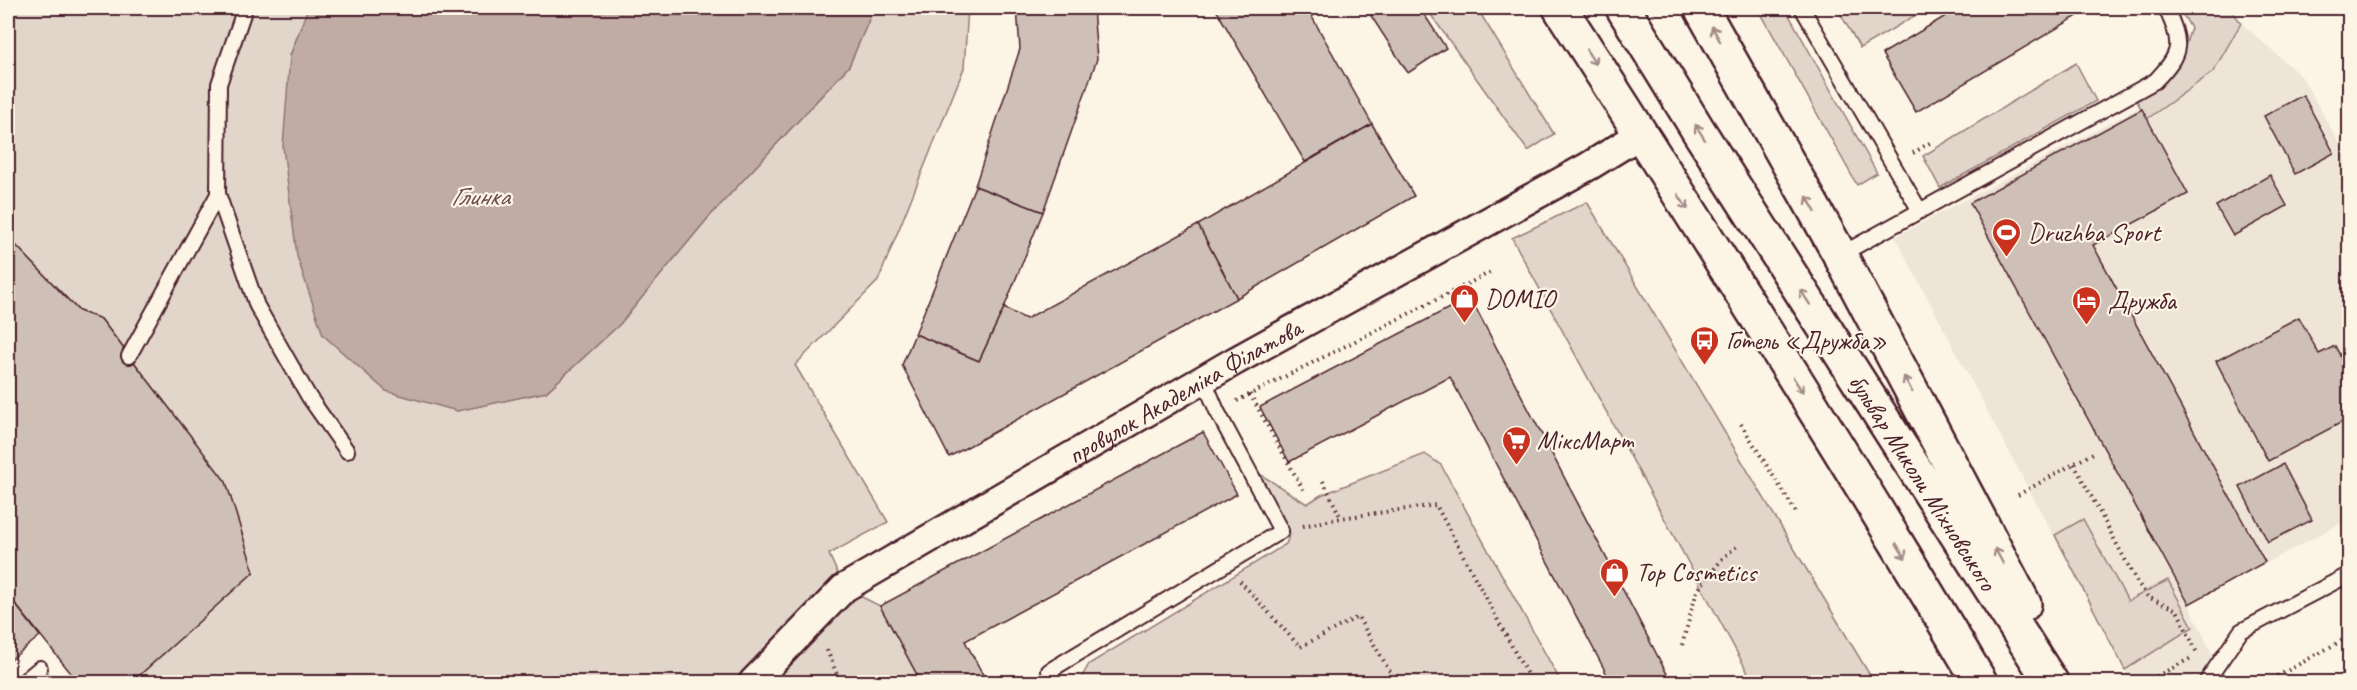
<svg xmlns="http://www.w3.org/2000/svg" width="2357" height="690" font-family="Caveat,sans-serif">
<rect width="100%" height="100%" fill="#fcf5e5"/>
<filter id="ink" filterUnits="userSpaceOnUse"><feTurbulence type="fractalNoise" baseFrequency=".0167" numOctaves="2"/><feDisplacementMap in="SourceGraphic" scale="12" xChannelSelector="R" yChannelSelector="G"/><feConvolveMatrix kernelMatrix="1 2 1 2 8 2 1 2 1" color-interpolation-filters="sRGB"/></filter>
<g filter="url(#ink)">
<polygon fill="#eee5d7" points="2241,23 2302,77 2349,160 2349,519 2189,604 2217,665 2181,682 2131,682 1895,237 2140,107 2146,118 2213,72"/>
<g fill="#e2d5ca" stroke="#967a7a" stroke-width="1.5">
<polygon points="8,8 308,8 290,56 457,411 546,392 620,324 708,218 849,66 874,8 968,8 964,68 878,281 795,365 888,522 829,554 844,588 880,606 921,682 132,682 253,572 226,482 101,319 79,311 8,237"/>
<polygon points="1426,8 1477,8 1554,134 1528,151"/>
<polygon points="1758,8 1785,8 1877,173 1857,185"/>
<polygon points="1837,8 1928,8 1860,48"/>
<polygon points="2179,8 2230,8 2241,23 2213,72 2147,119 2136,100 2162,83 2179,64 2191,28"/>
<polygon points="2076,63 2096,101 1940,188 1923,156"/>
<polygon points="1587,202 1874,682 1753,682 1512,238"/>
<polygon points="1425,454 1441,465 1561,682 1079,682 1089,664 1286,544 1290,533 1255,471 1307,504 1321,495"/>
<polygon points="2083,519 2128,601 2168,580 2193,627 2125,670 2055,535"/>
</g>
<polygon fill="#c0aca5" stroke="#917474" stroke-width="1.5" points="308,8 874,8 849,66 708,218 620,324 546,392 457,411 386,391 323,335 297,256 283,147 290,56"/>
<g fill="#cfc0b7" stroke="#4a1f2b" stroke-width="1.5">
<polygon points="1017,8 1093,8 1097,59 1043,212 975,186 1020,49"/>
<polygon points="1215,8 1307,8 1372,124 1305,162"/>
<polygon points="1366,8 1420,8 1446,48 1408,73"/>
<polygon points="1959,8 2091,8 1916,112 1882,54"/>
<polygon points="2303,95 2334,153 2295,174 2264,116"/>
<polygon points="2142,109 2188,194 2093,245 2265,562 2189,604 1970,203"/>
<polygon points="1372,124 1414,196 1237,298 1198,225"/>
<polygon points="2270,175 2287,206 2233,236 2216,206"/>
<polygon points="975,186 1043,212 1004,308 979,361 915,334"/>
<polygon points="1198,225 1237,298 949,457 902,365 915,334 979,361 1004,308 1026,319"/>
<polygon points="8,237 79,311 101,319 226,482 254,572 132,682 78,682 8,595"/>
<polygon points="1470,297 1668,676 1655,682 1611,682 1450,377 1289,462 1260,407"/>
<polygon points="2299,317 2319,354 2335,346 2350,374 2350,418 2268,461 2216,361"/>
<polygon points="1203,432 1237,494 965,641 987,682 921,682 880,606"/>
<polygon points="2283,464 2312,520 2268,542 2240,487"/>
<polygon points="8,595 40,636 8,662"/>
</g>
<g fill="none" stroke-linecap="round" stroke-linejoin="round">
<defs>
<g id="lane">
<polyline points="245,8 219,84 218,194 257,306 309,397 347,451"/>
<polyline points="1802,8 1920,211"/>
<path d="M 1840,255 L 2155,81 C 2183,52 2182,44 2166,8"/>
<polyline points="129,356 218,194"/>
<polyline points="23,682 40,668"/>
<polyline points="1055,682 1049,671 1281,531 1217,411 1204,380"/>
<polyline points="2206,682 2241,631 2350,574"/>
</g>
<g id="street">
<path id="s1" d="M 753,682 L 844,588 L 1235,361 L 1589,166 L 1641,134"/>
</g>
<polyline id="primary" points="1701,8 1840,255"/>
<g id="highway">
<path d="M 1560,8 C 1703,230 1845,454 1980,682"/>
<path id="s2" d="M 1623,8 L 1698,130 L 2051,682"/>
<polyline points="1840,255 2024,604"/>
</g>
</defs>
<use href="#lane" stroke="#4a1f2b" stroke-width="18"/>
<use href="#street" stroke="#4a1f2b" stroke-width="32"/>
<use href="#primary" stroke="#4a1f2b" stroke-width="38"/>
<use href="#highway" stroke="#4a1f2b" stroke-width="38"/>
<g stroke="#4a1f2b" stroke-width="4" stroke-dasharray="1.5 4.5" stroke-linecap="butt">
<polyline points="1913,153 1933,141"/>
<polyline points="1250,394 1304,491"/>
<polyline points="1237,401 1491,272"/>
<polyline points="1741,424 1797,514"/>
<polyline points="2074,464 2137,582 2148,597 2177,610 2197,653"/>
<polyline points="1323,481 1341,518"/>
<polyline points="2018,495 2095,452"/>
<polyline points="1303,526 1341,518 1436,505 1531,682"/>
<polyline points="1240,581 1300,647 1358,617 1396,682"/>
<polyline points="1682,645 1697,591 1722,559 1739,544"/>
<polyline points="827,650 840,682"/>
<polyline points="1675,682 1696,671"/>
<polyline points="2146,682 2193,657"/>
<polyline points="2267,682 2350,636"/>
</g>
<use href="#lane" stroke="#fcf5e5" stroke-width="14"/>
<use href="#street" stroke="#fcf5e5" stroke-width="27"/>
<use href="#primary" stroke="#fcf5e5" stroke-width="33"/>
<use href="#highway" stroke="#fcf5e5" stroke-width="33"/>
</g>
<defs><path id="oneway-shaft" d="M-6 0H5M1.5-3L5.5 0L1.5 3" fill="none" stroke-width="1.6" stroke-linecap="round" stroke-linejoin="round" transform="scale(1.5)"/></defs>
<g stroke="#a38a88">
<use href="#oneway-shaft" transform="translate(1716 34) rotate(-119)"/>
<use href="#oneway-shaft" transform="translate(1591 57) rotate(57)"/>
<use href="#oneway-shaft" transform="translate(1700 132) rotate(-122)"/>
<use href="#oneway-shaft" transform="translate(1683 202) rotate(58)"/>
<use href="#oneway-shaft" transform="translate(1811 204) rotate(-119)"/>
<use href="#oneway-shaft" transform="translate(1805 297) rotate(-123)"/>
<use href="#oneway-shaft" transform="translate(1908 384) rotate(-118)"/>
<use href="#oneway-shaft" transform="translate(1798 385) rotate(58)"/>
<use href="#oneway-shaft" transform="translate(1901 551) rotate(58)"/>
<use href="#oneway-shaft" transform="translate(1999 556) rotate(-118)"/>
</g>
</g>
<defs>
<symbol id="stadium-pin" viewBox="-11 -11 22 30"><path d="M0 17L-7.5 6A9.5 9.5 0 1 1 7.5 6Z" fill="#c8321e" stroke="#fcf5e5"/><path d="M0-5a6.5 5 0 1 0 0 10a6.5 5 0 1 0 0-10ZM-3.5-1.8h7v3.6h-7Z" fill="#fff"/></symbol>
<symbol id="shop-pin" viewBox="-11 -11 22 30"><path d="M0 17L-7.5 6A9.5 9.5 0 1 1 7.5 6Z" fill="#c8321e" stroke="#fcf5e5"/><path d="M-5-2.5h2.3a2.7 3.5 0 0 1 5.4 0H5L5.5 6h-11ZM-1.5-2.5h3a1.5 2.3 0 0 0-3 0Z" fill="#fff"/></symbol>
<symbol id="hotel-pin" viewBox="-11 -11 22 30"><path d="M0 17L-7.5 6A9.5 9.5 0 1 1 7.5 6Z" fill="#c8321e" stroke="#fcf5e5"/><path d="M-6-4.5h1.5V1H6V5H4.5V3h-9V5H-6ZM-4 0a1.8 1.8 0 1 1 3.6 0ZM.5 0V-2.5h3Q6-2.5 6 0Z" fill="#fff"/></symbol>
<symbol id="bus-pin" viewBox="-11 -11 22 30"><path d="M0 17L-7.5 6A9.5 9.5 0 1 1 7.5 6Z" fill="#c8321e" stroke="#fcf5e5"/><path d="M-5-6H5V4H4V6H2V4H-2V6H-4V4H-5ZM-3.5-4V0h7V-4ZM-3.5 1.2v1.5H-2V1.2ZM2 1.2v1.5H3.5V1.2Z" fill="#fff"/></symbol>
<symbol id="supermarket-pin" viewBox="-11 -11 22 30"><path d="M0 17L-7.5 6A9.5 9.5 0 1 1 7.5 6Z" fill="#c8321e" stroke="#fcf5e5"/><path d="M-6-5.5h2.5l.6 2H6L4.5 2H-2.5L-4.4-4H-6ZM-1.5 3.2a1.3 1.3 0 1 0 .1 0ZM3 3.2a1.3 1.3 0 1 0 .1 0Z" fill="#fff"/></symbol>
</defs>
<g fill-rule="evenodd">
<use href="#stadium-pin" x="1990" y="216" width="33" height="45"/>
<use href="#shop-pin" x="1448" y="282" width="33" height="45"/>
<use href="#hotel-pin" x="2070" y="284" width="33" height="45"/>
<use href="#bus-pin" x="1688" y="324" width="33" height="45"/>
<use href="#supermarket-pin" x="1500" y="424" width="33" height="45"/>
<use href="#shop-pin" x="1598" y="556" width="33" height="45"/>
</g>
<g text-anchor="middle" dominant-baseline="central" stroke-width="4.5" stroke-linejoin="round" paint-order="stroke">
<g font-size="26" fill="#4a1f2b" stroke="#fcf5e5" text-anchor="start">
<text x="2028" y="232">Druzhba Sport</text>
<text x="1485" y="298">DOMIO</text>
<text x="2108" y="300">Дружба</text>
<text x="1726" y="340">Готель «Дружба»</text>
<text x="1537" y="440">МіксМарт</text>
<text x="1636" y="572">Top Cosmetics</text>
</g>
<g font-size="26" fill="#4a1f2b" stroke="#fcf5e5">
<text stroke="none"><textPath href="#s1" startOffset="524">провулок Академіка Філатова</textPath></text>
<text stroke="none"><textPath href="#s2" startOffset="561">бульвар Миколи Міхновського</textPath></text>
</g>
<g font-size="27" font-style="italic" fill="#6d4950" stroke="#fcf5e5">
<text x="480" y="196">Глинка</text>
</g>
</g>
<rect width="2357" height="690" fill="none" stroke="#fcf5e5" stroke-width="30"/>
<rect x="15" y="15" width="2327" height="660" fill="none" stroke="#4a1f2b" stroke-width="2" filter="url(#ink)"/>
</svg>
